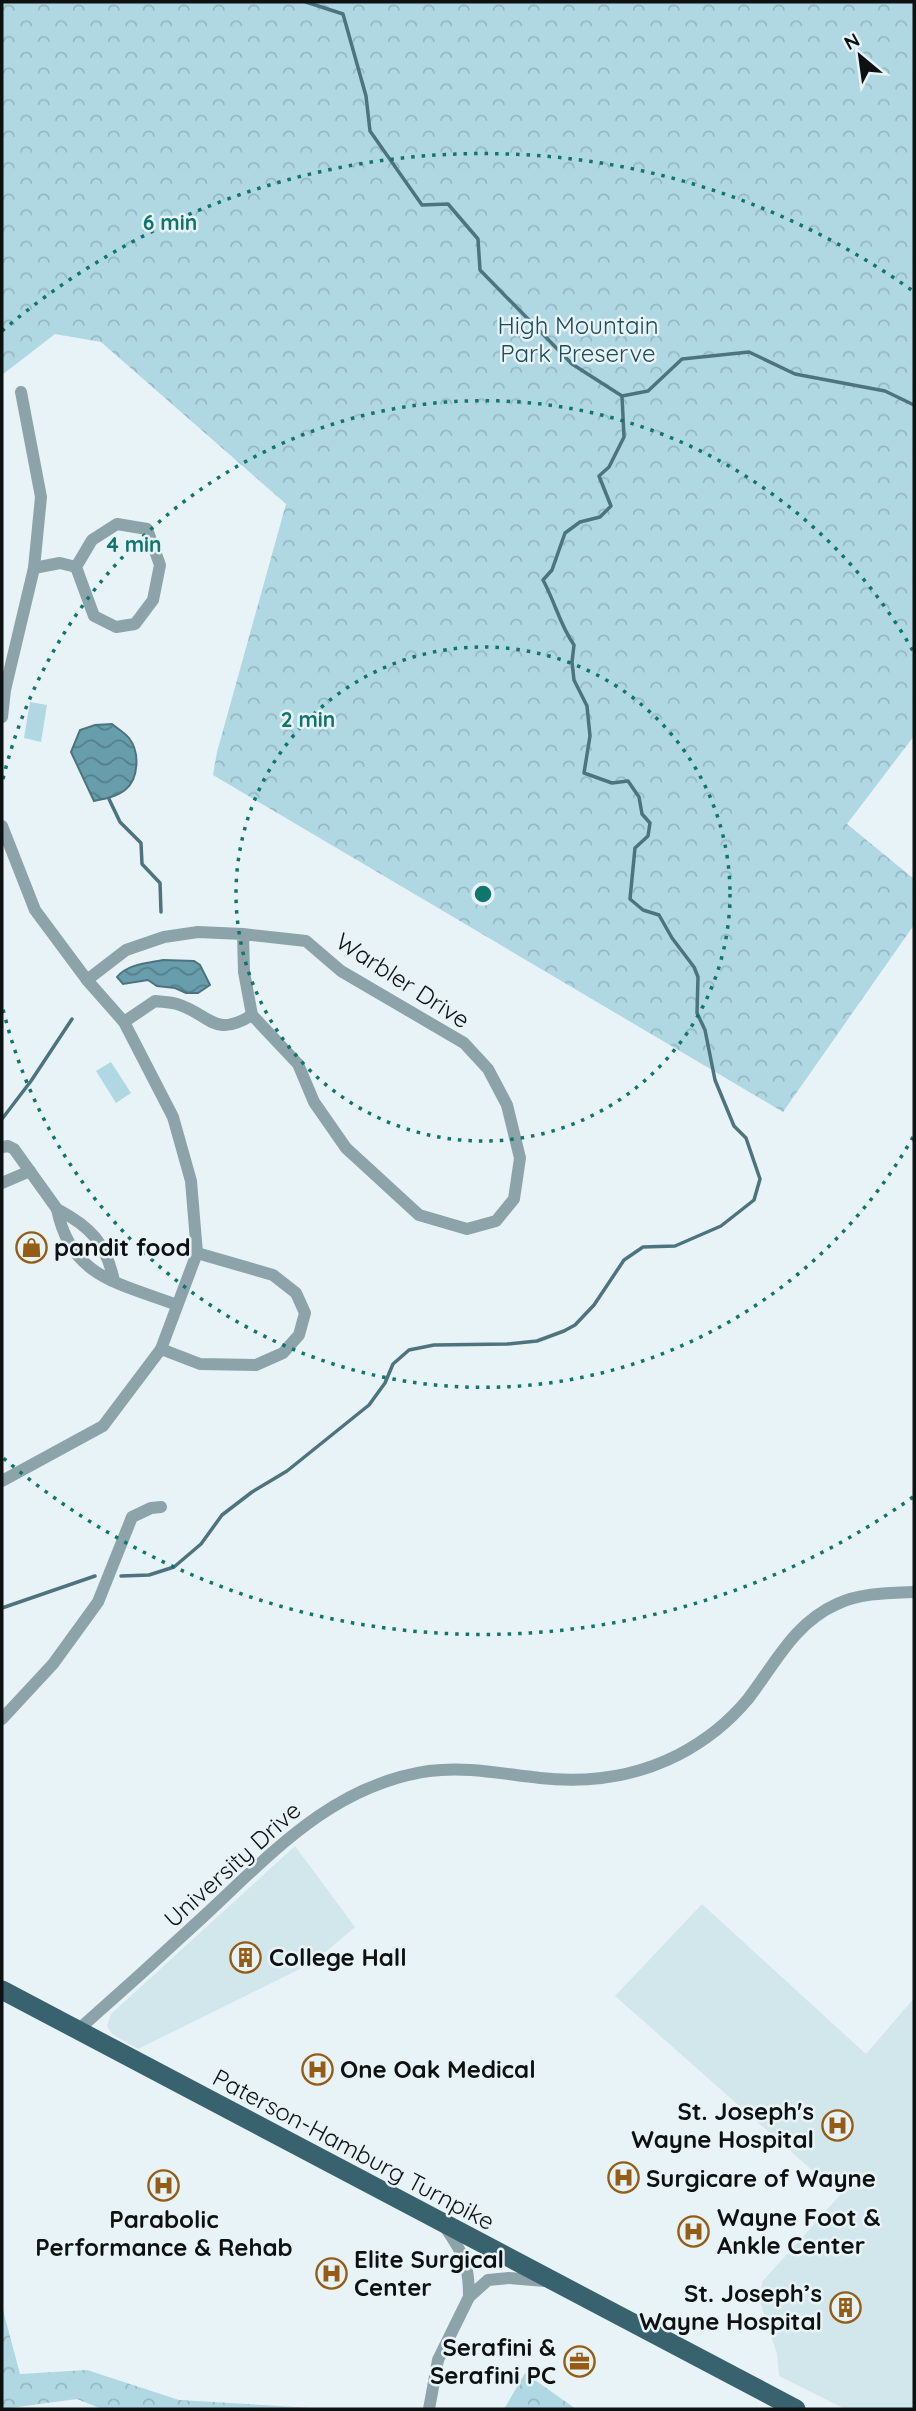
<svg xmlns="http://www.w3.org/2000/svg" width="916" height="2411" font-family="Quicksand,sans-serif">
<defs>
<pattern id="forest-crowns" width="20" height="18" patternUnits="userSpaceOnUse" patternTransform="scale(1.75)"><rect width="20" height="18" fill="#b0d8e3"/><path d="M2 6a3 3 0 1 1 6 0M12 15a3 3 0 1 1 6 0" fill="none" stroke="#96b8c2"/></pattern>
<pattern id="water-waves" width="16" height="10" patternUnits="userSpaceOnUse" patternTransform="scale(1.75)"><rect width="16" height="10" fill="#689eac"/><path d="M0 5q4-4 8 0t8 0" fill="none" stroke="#547f8b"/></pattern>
</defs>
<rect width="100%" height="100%" fill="#e8f3f7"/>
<g fill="#d2e7ec">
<polygon points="295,1846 355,1927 314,1962 138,2049 112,2034 107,2026 111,2014"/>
<polygon points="702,1904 866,2054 914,1998 914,2409 845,2409 779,2376 777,2354 761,2305 762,2282 840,2195 615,1996"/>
</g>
<g fill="url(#forest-crowns)">
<polygon points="2,2 914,2 914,736 847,824 914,879 914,925 783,1112 213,775 217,752 286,504 101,342 55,334 2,375"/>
<polygon points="2,2306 20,2374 87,2370 179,2400 329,2409 102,2409 77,2399 2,2409"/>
<polygon points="525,2373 576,2409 504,2409"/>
</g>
<g fill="#b0d8e3">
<polygon points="30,702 47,705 41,742 24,738"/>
<polygon points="111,1062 131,1093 116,1103 96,1071"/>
</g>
<g fill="url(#water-waves)" stroke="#4d747e" stroke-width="2">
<path d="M 112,724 C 117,728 125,733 129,738 C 140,752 139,779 125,790 C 116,797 104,799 94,801 L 71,752 L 80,730 L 95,725 Z"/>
<path d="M 163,960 L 194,961 L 200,965 L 210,985 L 198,993 L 186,993 L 175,988 L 157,986 L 148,980 L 123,984 L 117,977 C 127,964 148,963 163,960 Z"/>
</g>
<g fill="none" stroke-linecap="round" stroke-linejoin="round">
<g stroke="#4d747e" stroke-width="3.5">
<polyline points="306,2 343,14 366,96 370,131 422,205 448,204 478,239 480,270 572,364 622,396 648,391 682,359 749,352 795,374 885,391 914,405"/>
<polyline points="109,799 120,822 141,843 142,864 160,883 161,912"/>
<polyline points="2,1119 31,1081 72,1019"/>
<path d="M 121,1576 L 149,1575 L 174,1567 L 201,1544 L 222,1515 L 252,1492 L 287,1471 L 369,1405 L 385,1383 L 393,1364 L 409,1350 L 434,1345 L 507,1344 L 537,1341 L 564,1331 L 575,1325 L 594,1305 L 624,1260 L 643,1247 L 675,1246 L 721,1226 L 754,1200 L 760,1179 L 746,1138 L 734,1126 L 715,1080 L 705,1030 L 697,1013 L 698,977 L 694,967 L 672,938 L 659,915 L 643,910 L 630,899 L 635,848 L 648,836 L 650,823 L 642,814 L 639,797 L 628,781 L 612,783 L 584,773 L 590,736 L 587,706 L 574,680 L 572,662 L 574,645 C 560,625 555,602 543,580 L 552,570 L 565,533 L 580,522 L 600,517 L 611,506 L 599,476 L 609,467 L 624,437 L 622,396"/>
<polyline points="2,1608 95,1576"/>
</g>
<g stroke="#8da3aa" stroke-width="12">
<polygon points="117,524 147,529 160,565 153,600 135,624 116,627 94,616 76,567 92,540"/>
<polyline points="34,568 60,563 76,567"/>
<polyline points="2,717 5,690 34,568 41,497 21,392"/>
<polyline points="2,826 35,910 87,980 124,1022 173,1117 191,1181 197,1253 161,1349 103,1426 2,1481"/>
<polyline points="87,980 126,950 164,937 198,932 243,934 306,941 341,971 464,1043 488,1069 507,1105 520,1158 514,1199 496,1221 467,1229 419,1215 346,1148 314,1102 298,1064 252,1015 244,972 243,934"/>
<path d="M 124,1022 L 155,1001 C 162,1002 170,1002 177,1004 C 210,1014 214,1039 252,1015"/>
<polyline points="2,1147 8,1146 14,1149 57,1209"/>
<polyline points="2,1183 30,1171"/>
<path d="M 114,1281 C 106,1243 91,1227 57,1209 C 71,1278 119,1283 177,1305"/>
<polyline points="161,1349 200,1364 256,1365 283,1353 299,1335 305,1313 296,1293 273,1275 197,1253"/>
<polyline points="2,1719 53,1664 98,1602 132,1517 151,1508 161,1507"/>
<path d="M 78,2030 C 120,1993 162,1955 203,1917 C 271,1854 332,1785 429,1771 C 467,1766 502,1774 540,1778 C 587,1783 635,1777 678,1755 C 705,1741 729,1722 748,1699 C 775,1664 794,1623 837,1604 C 860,1593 888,1593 914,1592"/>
<path d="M 445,2227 C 464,2255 469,2263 469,2297"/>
<polyline points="429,2409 438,2360 469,2297 488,2280 509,2278 545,2281"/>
</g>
<polyline stroke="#38636e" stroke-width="19" points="2,1990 796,2409"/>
</g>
<g fill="none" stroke="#0f766e" stroke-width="3.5" stroke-dasharray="3.5 7">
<circle cx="483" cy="894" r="247"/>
<path d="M913 1137A494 494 0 0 1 3 1009M3 779A494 494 0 0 1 913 651"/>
<path d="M913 1497A741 741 0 0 1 2 1457M2 331A741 741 0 0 1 913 291"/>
</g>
<defs>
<symbol id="shop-ring" viewBox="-11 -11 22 22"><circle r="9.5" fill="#e8f3f7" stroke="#945c15" stroke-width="1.5"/><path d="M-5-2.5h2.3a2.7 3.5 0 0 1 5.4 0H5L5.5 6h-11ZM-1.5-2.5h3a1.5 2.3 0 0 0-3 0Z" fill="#945c15"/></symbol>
<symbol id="building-ring" viewBox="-11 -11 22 22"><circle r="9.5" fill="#e8f3f7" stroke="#945c15" stroke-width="1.5"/><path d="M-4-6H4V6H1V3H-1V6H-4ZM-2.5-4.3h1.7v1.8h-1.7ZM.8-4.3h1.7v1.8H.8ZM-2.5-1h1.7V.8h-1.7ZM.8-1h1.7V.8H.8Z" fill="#945c15"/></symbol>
<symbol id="hospital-ring" viewBox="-11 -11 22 22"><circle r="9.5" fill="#e8f3f7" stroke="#945c15" stroke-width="1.5"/><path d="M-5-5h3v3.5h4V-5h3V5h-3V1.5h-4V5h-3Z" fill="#945c15"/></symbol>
<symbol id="office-ring" viewBox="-11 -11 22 22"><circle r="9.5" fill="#e8f3f7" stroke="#945c15" stroke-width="1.5"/><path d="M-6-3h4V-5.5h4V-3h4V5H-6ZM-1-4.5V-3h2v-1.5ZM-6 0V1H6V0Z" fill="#945c15"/></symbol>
</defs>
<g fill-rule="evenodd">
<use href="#shop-ring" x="14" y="1230" width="35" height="35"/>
<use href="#building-ring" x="228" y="1940" width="35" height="35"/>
<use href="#hospital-ring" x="300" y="2052" width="35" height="35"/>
<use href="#hospital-ring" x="820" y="2108" width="35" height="35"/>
<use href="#hospital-ring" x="606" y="2160" width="35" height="35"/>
<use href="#hospital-ring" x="146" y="2168" width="35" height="35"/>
<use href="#hospital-ring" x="676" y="2214" width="35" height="35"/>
<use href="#hospital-ring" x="314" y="2256" width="35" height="35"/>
<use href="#building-ring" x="828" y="2290" width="35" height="35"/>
<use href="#office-ring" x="562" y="2344" width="35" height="35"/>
</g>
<g text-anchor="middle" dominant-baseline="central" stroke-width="5" stroke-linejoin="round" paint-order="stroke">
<g font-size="24" fill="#1d4c58" stroke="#e8f3f7">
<text x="578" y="325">High Mountain<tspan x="578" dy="28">Park Preserve</tspan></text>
</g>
<g font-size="24" fill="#0d1112" stroke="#e8f3f7">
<text transform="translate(403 980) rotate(33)">Warbler Drive</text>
<text transform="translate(232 1864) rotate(-42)">University Drive</text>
<text transform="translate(354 2149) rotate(28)">Paterson-Hamburg Turnpike</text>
</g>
<g font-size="24" font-weight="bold" fill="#0d1112" stroke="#e8f3f7" text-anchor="start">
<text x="54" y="1247">pandit food</text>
<text x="269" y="1957">College Hall</text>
<text x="340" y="2069">One Oak Medical</text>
<text x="814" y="2111" text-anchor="end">St. Joseph's<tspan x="814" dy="28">Wayne Hospital</tspan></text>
<text x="646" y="2178">Surgicare of Wayne</text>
<text x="717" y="2217">Wayne Foot &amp;<tspan x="717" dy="28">Ankle Center</tspan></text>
<text x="164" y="2219" text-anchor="middle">Parabolic<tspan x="164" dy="28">Performance &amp; Rehab</tspan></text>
<text x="354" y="2259">Elite Surgical<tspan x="354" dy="28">Center</tspan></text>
<text x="822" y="2293" text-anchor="end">St. Joseph’s<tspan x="822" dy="28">Wayne Hospital</tspan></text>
<text x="556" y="2347" text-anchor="end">Serafini &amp;<tspan x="556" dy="28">Serafini PC</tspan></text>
</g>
</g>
<circle cx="483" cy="894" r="10" fill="#0f766e" stroke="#e8f3f7" stroke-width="3.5"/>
<g font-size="21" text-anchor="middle" font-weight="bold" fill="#0f766e" stroke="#e8f3f7" stroke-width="5" stroke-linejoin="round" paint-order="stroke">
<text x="170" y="230">6 min</text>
<text x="134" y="552">4 min</text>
<text x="308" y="727">2 min</text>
</g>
<rect width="916" height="2411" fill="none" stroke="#0d1112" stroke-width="7"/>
<g transform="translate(860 56) rotate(331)" stroke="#e8f3f7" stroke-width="5" paint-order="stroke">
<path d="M0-5L12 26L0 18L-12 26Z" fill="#0d1112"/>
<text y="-10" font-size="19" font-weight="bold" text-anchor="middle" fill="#0d1112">N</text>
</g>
</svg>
